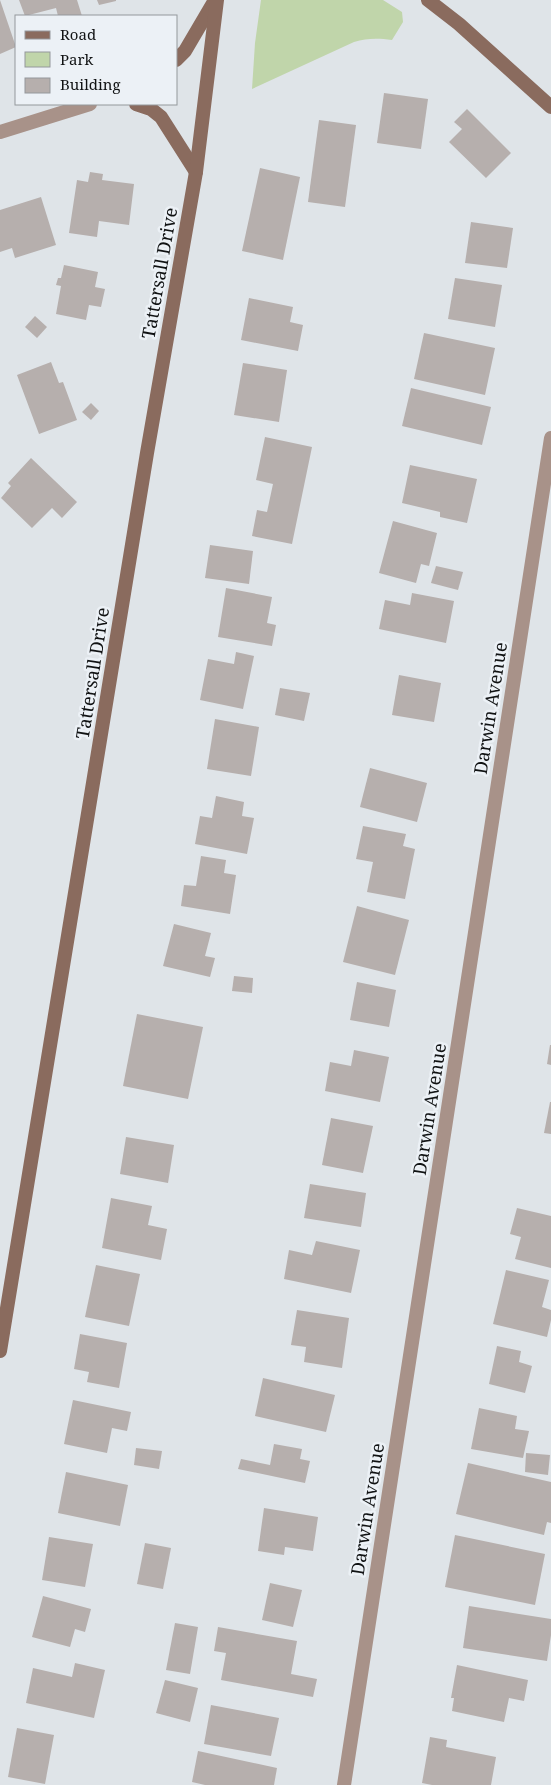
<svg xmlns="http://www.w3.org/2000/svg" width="551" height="1785" font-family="'Noto Serif',serif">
<rect width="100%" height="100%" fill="#dfe4e8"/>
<path fill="#c0d5aa" d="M 261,0 L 383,0 L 402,12 L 403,22 L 392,40 C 378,38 367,38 354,42 L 252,89 L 255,43 Z"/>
<g fill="#b6afad">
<polygon points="0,0 16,47 0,54"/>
<polygon points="19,0 77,0 82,16 58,16 56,8 25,16"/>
<polygon points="97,0 116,0 116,1 99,5"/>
<polygon points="384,93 428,99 421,149 377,143"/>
<polygon points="467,109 511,153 486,178 449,142 462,129 454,122"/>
<polygon points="319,120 356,125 345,207 308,202"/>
<polygon points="260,168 300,177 283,260 242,251"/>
<polygon points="90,172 103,174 102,180 134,184 129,225 99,221 97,237 69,233 77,180 88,182"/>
<polygon points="41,197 56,245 15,258 12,248 0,252 0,210"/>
<polygon points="471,222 513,228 507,268 465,263"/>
<polygon points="64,265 98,272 95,287 105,289 101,307 89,305 86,320 56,314 61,286 56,285 58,278 61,278"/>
<polygon points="455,278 502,285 495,327 448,319"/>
<polygon points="249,298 293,307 290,322 303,325 298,351 241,340"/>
<polygon points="35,316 47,327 37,338 25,327"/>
<polygon points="424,333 495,348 485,395 414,379"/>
<polygon points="51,362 59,383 63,382 77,420 39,434 17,375"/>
<polygon points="243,363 287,370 279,422 234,415"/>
<polygon points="411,388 491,407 482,445 402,426"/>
<polygon points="91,403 99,411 91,420 82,412"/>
<polygon points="265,437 312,447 292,544 252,536 257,510 267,512 273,484 256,480"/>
<polygon points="31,458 77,502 62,518 52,508 32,528 1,498 11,486 8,483"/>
<polygon points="410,465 477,479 467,523 440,517 440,512 402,503"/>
<polygon points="393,521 437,533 429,566 421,564 416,583 379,573"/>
<polygon points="210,545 253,551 249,584 205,578"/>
<polygon points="436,566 463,572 458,590 431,583"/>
<polygon points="226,588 272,597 267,623 276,625 272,646 218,637"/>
<polygon points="412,593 454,601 446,643 379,629 385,600 410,605"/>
<polygon points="236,652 254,656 243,709 200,700 208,659 234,664"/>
<polygon points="399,675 441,683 434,722 392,715"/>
<polygon points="280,688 310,693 304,721 275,715"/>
<polygon points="215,719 259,727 251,776 207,769"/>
<polygon points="370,768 427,783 417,822 360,807"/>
<polygon points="216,796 244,802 242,816 254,818 247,854 195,844 200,816 212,818"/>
<polygon points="363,826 406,834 403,846 415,849 405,899 367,892 373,862 356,859"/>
<polygon points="201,856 226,860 224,873 236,875 230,914 181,906 184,885 196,886"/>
<polygon points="357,906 409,920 395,975 343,962"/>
<polygon points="174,924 211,933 205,956 215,958 210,977 163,966"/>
<polygon points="234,976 253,978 252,993 232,991"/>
<polygon points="357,982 396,990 389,1027 350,1020"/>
<polygon points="137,1014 203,1027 188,1099 123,1086"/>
<polygon points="550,1045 551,1045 551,1065 547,1064"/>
<polygon points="354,1050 389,1057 380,1102 325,1091 330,1062 351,1066"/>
<polygon points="550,1102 551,1102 551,1134 544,1133"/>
<polygon points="331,1118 373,1126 363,1173 322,1165"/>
<polygon points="126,1137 174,1145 168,1183 120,1174"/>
<polygon points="310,1184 366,1193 361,1227 304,1218"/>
<polygon points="111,1198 152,1206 148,1225 167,1229 161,1260 102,1248"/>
<polygon points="517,1208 551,1216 551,1268 515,1259 521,1237 510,1234"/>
<polygon points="316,1241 360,1250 351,1293 284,1279 289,1250 312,1255"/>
<polygon points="96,1265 140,1274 129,1326 85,1317"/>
<polygon points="506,1270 549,1280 542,1307 551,1310 551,1320 547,1337 493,1324"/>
<polygon points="297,1310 349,1318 342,1368 304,1362 306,1347 291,1345"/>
<polygon points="80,1334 127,1343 119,1388 87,1382 89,1372 74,1369"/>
<polygon points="497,1346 521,1351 519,1362 532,1366 525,1393 489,1384"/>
<polygon points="263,1378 335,1395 326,1432 255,1416"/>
<polygon points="73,1400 131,1412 127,1431 112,1428 107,1453 64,1444"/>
<polygon points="479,1408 517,1416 515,1429 529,1431 523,1458 471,1449"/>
<polygon points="274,1444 302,1449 300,1459 310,1461 305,1483 238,1469 241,1459 270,1465"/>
<polygon points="136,1448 162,1451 159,1469 134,1465"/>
<polygon points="526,1453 550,1455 548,1475 525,1472"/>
<polygon points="468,1463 551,1482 551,1523 547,1522 544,1535 456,1514"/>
<polygon points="66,1472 128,1485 120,1526 58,1513"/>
<polygon points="264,1508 318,1517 313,1551 285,1547 284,1555 258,1551"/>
<polygon points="455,1535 545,1554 535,1605 445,1587"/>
<polygon points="49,1537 93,1544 85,1587 42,1580"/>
<polygon points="145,1543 171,1548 163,1589 137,1584"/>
<polygon points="270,1583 302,1590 293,1627 262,1620"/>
<polygon points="43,1596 91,1609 85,1632 75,1629 70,1647 32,1637"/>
<polygon points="469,1606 551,1619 551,1635 547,1661 463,1648"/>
<polygon points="175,1623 198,1627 190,1674 166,1670"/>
<polygon points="218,1627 297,1641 291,1674 317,1679 313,1697 221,1680 226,1653 214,1651"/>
<polygon points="75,1663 105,1670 94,1718 26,1703 33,1668 72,1677"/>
<polygon points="457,1665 528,1680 524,1701 509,1698 504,1722 452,1711 454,1698 451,1698"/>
<polygon points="165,1680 198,1688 190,1722 156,1713"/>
<polygon points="211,1705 279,1718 271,1756 204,1744"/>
<polygon points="17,1728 54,1735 45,1784 8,1777"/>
<polygon points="430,1737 447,1740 446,1747 496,1757 491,1785 432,1785 422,1783"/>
<polygon points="198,1751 277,1768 274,1785 205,1785 192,1782"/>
</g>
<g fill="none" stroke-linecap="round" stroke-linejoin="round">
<g stroke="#a89289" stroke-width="14">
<polyline points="0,132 90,104"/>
<polyline points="344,1785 551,438"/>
</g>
<g stroke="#8a6b5e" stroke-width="14">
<polyline points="428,0 459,24 551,107"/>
<polyline points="176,60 185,51 215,0"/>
<polyline points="136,104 151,109 161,117 196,172"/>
<polyline points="0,1351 147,453 196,172 217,0"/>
</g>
</g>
<g text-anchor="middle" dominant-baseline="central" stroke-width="5" stroke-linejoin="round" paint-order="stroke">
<g font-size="18" fill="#101213" stroke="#ecf1f6">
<text transform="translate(159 273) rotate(-80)">Tattersall Drive</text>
<text transform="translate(92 673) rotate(-81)">Tattersall Drive</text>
<text transform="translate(490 708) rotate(-81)">Darwin Avenue</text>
<text transform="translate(429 1109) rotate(-81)">Darwin Avenue</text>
<text transform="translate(367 1509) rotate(-81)">Darwin Avenue</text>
</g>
</g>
<rect x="15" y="15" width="162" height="90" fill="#ecf1f6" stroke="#94989b"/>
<rect x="25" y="31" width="25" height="8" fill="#8a6b5e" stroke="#94989b"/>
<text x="60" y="40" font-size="15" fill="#101213">Road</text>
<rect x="25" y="52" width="25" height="15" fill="#c0d5aa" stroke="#94989b"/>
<text x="60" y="65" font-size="15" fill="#101213">Park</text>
<rect x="25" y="78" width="25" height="15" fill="#b6afad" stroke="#94989b"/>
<text x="60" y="90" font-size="15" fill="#101213">Building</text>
</svg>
